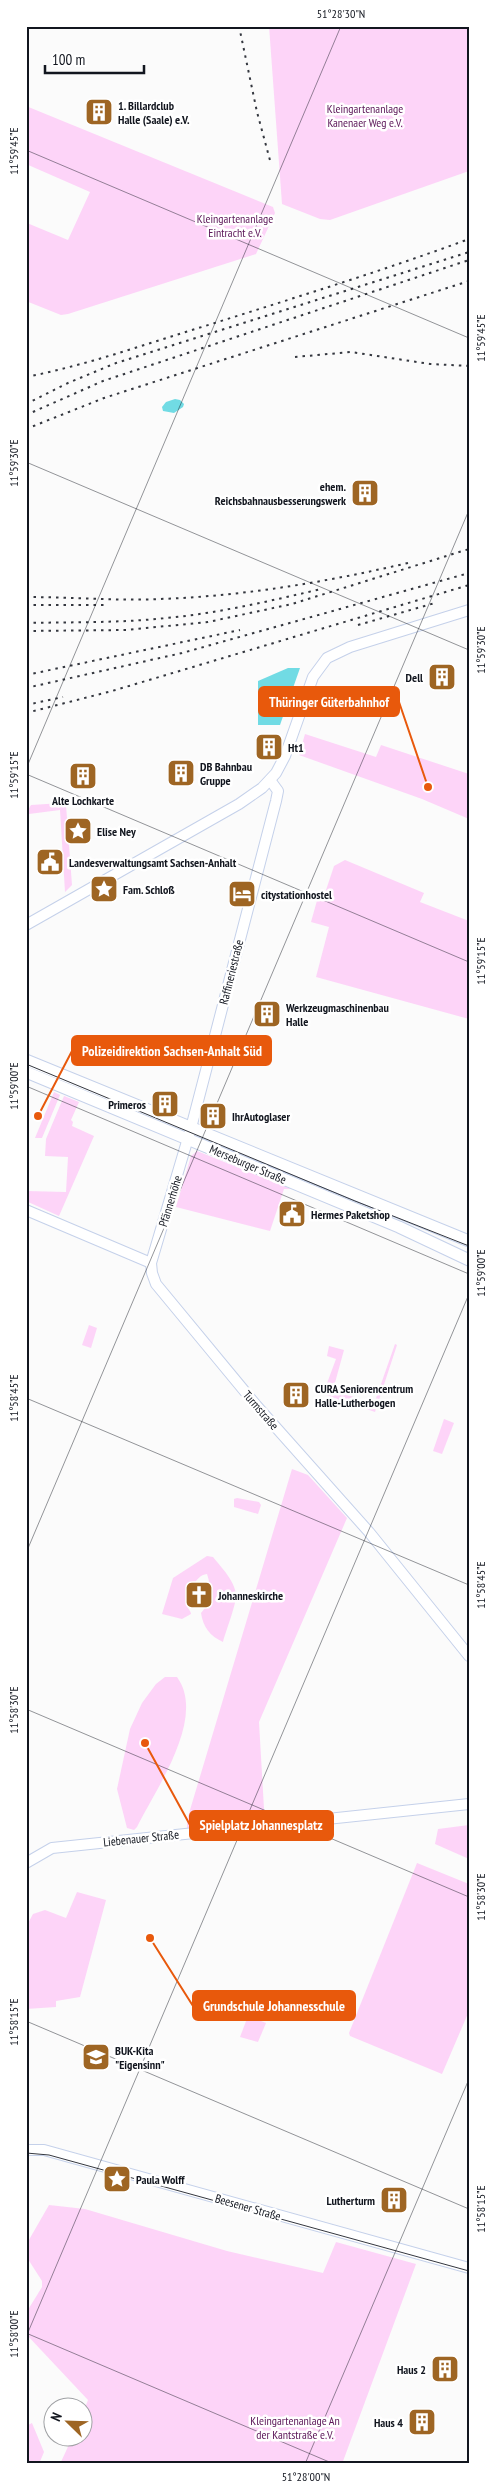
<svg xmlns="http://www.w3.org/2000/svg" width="495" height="2490" font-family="'PT Sans Narrow',sans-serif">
<rect width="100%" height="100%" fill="#fbfbfb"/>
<g fill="#fdd4f8">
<polygon points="269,26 469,26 469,171 330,220 320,219 282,204"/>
<polygon points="26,106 273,207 275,213 256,254 68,314 61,315 26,301 27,223 68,240 90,192 26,164"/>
<polygon points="305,734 376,757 381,745 469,774 469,819 422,799 299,755"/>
<polygon points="62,803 66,805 72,885 65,892 60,810 29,814 28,810 31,805"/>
<polygon points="345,860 424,893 420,902 469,921 469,1019 316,977 329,927 311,922 318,897 323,899 334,866"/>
<polygon points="54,1092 60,1095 42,1138 35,1138"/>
<polygon points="64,1096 79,1102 71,1120 73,1122 72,1126 94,1136 59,1216 26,1201 27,1191 66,1192 68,1157 45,1156 46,1139"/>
<polygon points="197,1151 291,1189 284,1189 270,1231 176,1207 191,1156"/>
<polygon points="89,1325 97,1328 91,1348 82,1345"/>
<polygon points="395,1344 397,1345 375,1412 323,1394 336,1359 327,1356 329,1346 344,1350 333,1390 374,1404"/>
<polygon points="444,1419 454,1423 442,1454 433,1451"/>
<polygon points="292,1469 308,1475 347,1518 259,1722 265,1826 187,1834 187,1820"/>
<polygon points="237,1498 259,1502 261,1505 258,1514 234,1507 234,1499"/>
<path d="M 207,1556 L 213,1557 C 221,1567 235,1581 236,1595 C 236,1606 226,1630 223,1642 C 210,1636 203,1627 201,1613 C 210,1604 212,1588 207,1574 C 194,1575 188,1597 187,1605 C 187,1608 191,1611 191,1614 L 182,1619 L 162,1614 L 173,1578 Z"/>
<path d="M 165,1677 L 177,1677 C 207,1718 155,1790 137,1827 L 134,1830 L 127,1828 L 117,1789 L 130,1729 L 142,1703 L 156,1684 Z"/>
<polygon points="469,1825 469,1859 435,1844 438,1829"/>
<polygon points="417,1863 469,1884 469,2011 442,2074 350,2036 349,2033"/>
<polygon points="77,1892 106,1900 80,1997 56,2001 56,2007 26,2009 26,1927 33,1914 45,1910 66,1918"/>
<polygon points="248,2016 266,2023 258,2042 240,2037"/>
<polygon points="49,2205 85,2209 227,2251 323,2273 336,2242 416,2264 342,2464 60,2464 72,2438 82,2438 83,2413 88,2400 26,2334 26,2313 42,2287 42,2281 26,2256 26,2245"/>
<polygon points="32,2423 44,2452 39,2464 26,2464 26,2426"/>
</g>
<g fill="#71dbe4">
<polygon points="175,399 180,400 184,404 183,407 174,413 163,411 162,407 166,402"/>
<polygon points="288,668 300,668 280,725 258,725 258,681"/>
</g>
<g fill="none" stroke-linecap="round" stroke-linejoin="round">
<defs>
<g id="secondary">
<polyline points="270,780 278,791 276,801 191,1128 151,1263 152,1273 156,1284 256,1405 369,1532 469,1656"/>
<polyline points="26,925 239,804 262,788 276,773 285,756 313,677 327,658 350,647 469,610"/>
<polyline points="26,1210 151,1263"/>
<polyline points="26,1863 52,1848 469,1804"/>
<polyline points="26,2150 44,2150 469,2268"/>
</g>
<g id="primary">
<polyline points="26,1060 469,1241"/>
<polyline points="26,1072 399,1227 469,1260"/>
</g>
</defs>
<use href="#secondary" stroke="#c5d1ea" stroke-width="12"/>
<use href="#primary" stroke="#c5d1ea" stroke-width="13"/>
<use href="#secondary" stroke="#fff" stroke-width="10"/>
<use href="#primary" stroke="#fff" stroke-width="11"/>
<g stroke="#34373f" stroke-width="1">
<polyline points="26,1064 355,1201 469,1246"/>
<polyline points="26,2153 49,2155 469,2271"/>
</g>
<g stroke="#34373f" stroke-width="2" stroke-dasharray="2.5 5" stroke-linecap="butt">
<polyline points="239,26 257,112 271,164"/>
<polyline points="295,357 351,352 430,364 469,366"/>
<path d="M 26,377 C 87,365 146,344 205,326 C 294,298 382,271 469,239"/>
<polyline points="26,404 68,383 116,363 469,252"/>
<polyline points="26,415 103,381 469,260"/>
<polyline points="26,429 104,398 469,281"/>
<path d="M 26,597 C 71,597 115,601 160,599 C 244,596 326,582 408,563"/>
<polyline points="26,605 106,605"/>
<path d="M 26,623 C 73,622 120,623 167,618 C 219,613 270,601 321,589"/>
<polyline points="358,625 435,603"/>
<polyline points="26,631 126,630 208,622 292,604 469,549"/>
<polyline points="26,675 240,630"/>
<polyline points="26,688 182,653 469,573"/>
<polyline points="26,705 63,697"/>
<polyline points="26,713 112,691 469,585"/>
</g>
</g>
<path fill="none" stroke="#12161f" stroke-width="1" stroke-opacity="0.45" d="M 468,26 L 469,27M 26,150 L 469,338M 26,462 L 469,650M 26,769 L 341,26M 26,774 L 469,962M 26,1086 L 469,1274M 26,1398 L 469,1585M 26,1553 L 469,510M 26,1709 L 469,1897M 26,2021 L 469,2209M 26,2333 L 334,2464M 26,2337 L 469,1294M 305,2464 L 469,2079"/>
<defs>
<symbol id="building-square" viewBox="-11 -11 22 22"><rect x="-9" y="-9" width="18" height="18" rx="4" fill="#9e6523" stroke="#fff"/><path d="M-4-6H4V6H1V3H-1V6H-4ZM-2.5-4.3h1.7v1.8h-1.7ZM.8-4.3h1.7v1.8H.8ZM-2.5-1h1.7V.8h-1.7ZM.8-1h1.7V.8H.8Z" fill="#fff"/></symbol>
<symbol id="sight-square" viewBox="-11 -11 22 22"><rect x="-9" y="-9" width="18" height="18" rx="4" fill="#9e6523" stroke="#fff"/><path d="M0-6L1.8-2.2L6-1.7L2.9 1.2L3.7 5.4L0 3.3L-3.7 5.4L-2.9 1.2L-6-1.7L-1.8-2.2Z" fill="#fff"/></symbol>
<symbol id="civic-square" viewBox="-11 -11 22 22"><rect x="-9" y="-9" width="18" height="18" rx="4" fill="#9e6523" stroke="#fff"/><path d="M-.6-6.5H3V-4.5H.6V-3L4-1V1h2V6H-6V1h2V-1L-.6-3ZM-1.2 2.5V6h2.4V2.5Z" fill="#fff"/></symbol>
<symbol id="hotel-square" viewBox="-11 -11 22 22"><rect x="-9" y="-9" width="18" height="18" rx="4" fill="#9e6523" stroke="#fff"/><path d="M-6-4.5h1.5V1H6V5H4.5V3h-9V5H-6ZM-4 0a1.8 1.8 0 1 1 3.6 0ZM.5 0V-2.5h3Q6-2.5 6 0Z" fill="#fff"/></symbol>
<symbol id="church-square" viewBox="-11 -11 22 22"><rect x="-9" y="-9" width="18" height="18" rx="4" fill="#9e6523" stroke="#fff"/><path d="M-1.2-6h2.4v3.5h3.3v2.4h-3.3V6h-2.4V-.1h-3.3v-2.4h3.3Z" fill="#fff"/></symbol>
<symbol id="school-square" viewBox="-11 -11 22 22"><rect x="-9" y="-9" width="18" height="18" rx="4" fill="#9e6523" stroke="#fff"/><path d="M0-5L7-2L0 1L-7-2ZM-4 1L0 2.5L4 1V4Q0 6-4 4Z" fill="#fff"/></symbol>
</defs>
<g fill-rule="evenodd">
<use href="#building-square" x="83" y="96" width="32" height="32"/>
<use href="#building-square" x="349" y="477" width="32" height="32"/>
<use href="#building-square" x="426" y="661" width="32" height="32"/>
<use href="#building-square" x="253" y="731" width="32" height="32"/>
<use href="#building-square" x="165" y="757" width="32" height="32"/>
<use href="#building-square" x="67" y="760" width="32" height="32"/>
<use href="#sight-square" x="62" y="815" width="32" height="32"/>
<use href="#civic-square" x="34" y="846" width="32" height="32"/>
<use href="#sight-square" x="88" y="873" width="32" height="32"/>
<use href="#hotel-square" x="226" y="878" width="32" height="32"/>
<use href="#building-square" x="251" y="998" width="32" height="32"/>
<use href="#building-square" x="149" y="1088" width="32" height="32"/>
<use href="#building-square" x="197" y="1100" width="32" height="32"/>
<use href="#civic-square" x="276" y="1198" width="32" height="32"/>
<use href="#building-square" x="280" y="1379" width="32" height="32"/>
<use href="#church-square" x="183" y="1579" width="32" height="32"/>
<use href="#school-square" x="80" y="2041" width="32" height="32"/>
<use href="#sight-square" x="101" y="2163" width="32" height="32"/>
<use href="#building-square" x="378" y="2184" width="32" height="32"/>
<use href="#building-square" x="429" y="2353" width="32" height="32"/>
<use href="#building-square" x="406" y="2406" width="32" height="32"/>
</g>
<g text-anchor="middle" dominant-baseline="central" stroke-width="5" stroke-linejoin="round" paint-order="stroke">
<g font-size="12" font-weight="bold" fill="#12161f" stroke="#fff" text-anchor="start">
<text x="118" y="105">1. Billardclub<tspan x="118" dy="14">Halle (Saale) e.V.</tspan></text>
<text x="346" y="486" text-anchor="end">ehem.<tspan x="346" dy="14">Reichsbahnausbesserungswerk</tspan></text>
<text x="423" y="677" text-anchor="end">Dell</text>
<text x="288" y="747">Ht1</text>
<text x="200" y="766">DB Bahnbau<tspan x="200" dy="14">Gruppe</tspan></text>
<text x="83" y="800" text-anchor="middle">Alte Lochkarte</text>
<text x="97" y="831">Elise Ney</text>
<text x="69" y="862">Landesverwaltungsamt Sachsen-Anhalt</text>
<text x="123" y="889">Fam. Schloß</text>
<text x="261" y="894">citystationhostel</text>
<text x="286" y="1007">Werkzeugmaschinenbau<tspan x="286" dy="14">Halle</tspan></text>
<text x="146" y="1104" text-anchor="end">Primeros</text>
<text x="232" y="1116">IhrAutoglaser</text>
<text x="311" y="1214">Hermes Paketshop</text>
<text x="315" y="1388">CURA Seniorencentrum<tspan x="315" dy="14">Halle-Lutherbogen</tspan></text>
<text x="218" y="1595">Johanneskirche</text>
<text x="115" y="2050">BUK-Kita<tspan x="115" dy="14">"Eigensinn"</tspan></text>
<text x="136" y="2179">Paula Wolff</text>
<text x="375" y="2200" text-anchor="end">Lutherturm</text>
<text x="426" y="2369" text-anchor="end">Haus 2</text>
<text x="403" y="2422" text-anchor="end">Haus 4</text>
</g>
<g font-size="12" fill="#5b1658" stroke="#fff">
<text x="365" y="108">Kleingartenanlage<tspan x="365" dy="14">Kanenaer Weg e.V.</tspan></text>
<text x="235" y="218">Kleingartenanlage<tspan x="235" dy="14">Eintracht e.V.</tspan></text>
<text x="295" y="2420">Kleingartenanlage An<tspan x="295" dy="14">der Kantstraße e.V.</tspan></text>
</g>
<g font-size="12" fill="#12161f" stroke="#fff">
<text transform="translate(231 972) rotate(-76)">Raffineriestraße</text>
<text transform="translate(248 1164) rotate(23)">Merseburger Straße</text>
<text transform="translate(170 1201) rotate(-73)">Pfännerhöhe</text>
<text transform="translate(261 1410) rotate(49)">Turmstraße</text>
<text transform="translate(141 1838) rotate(-6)">Liebenauer Straße</text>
<text transform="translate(248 2207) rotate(16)">Beesener Straße</text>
</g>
</g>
<path fill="none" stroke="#e8590c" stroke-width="2" d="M428 787L399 702M38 1116L72 1051M145 1743L190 1825M150 1938L193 2006"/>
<g fill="#e8590c" stroke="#fff" stroke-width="2">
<circle cx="428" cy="787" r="5"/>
<circle cx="38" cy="1116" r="5"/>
<circle cx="145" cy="1743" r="5"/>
<circle cx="150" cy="1938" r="5"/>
</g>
<g fill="#e8590c" stroke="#e8590c" stroke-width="2">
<rect x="259" y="687" width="140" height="29" rx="5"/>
<rect x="72" y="1036" width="199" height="29" rx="5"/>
<rect x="190" y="1811" width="143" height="29" rx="5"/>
<rect x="193" y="1991" width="162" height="29" rx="5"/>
</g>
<g font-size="14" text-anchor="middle" font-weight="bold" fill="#fff">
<text x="329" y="707">Thüringer Güterbahnhof</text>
<text x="172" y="1056">Polizeidirektion Sachsen-Anhalt Süd</text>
<text x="261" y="1830">Spielplatz Johannesplatz</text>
<text x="274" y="2011">Grundschule Johannesschule</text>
</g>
<rect width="495" height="2490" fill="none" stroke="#ffffff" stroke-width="55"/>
<g transform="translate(68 2422) rotate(293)"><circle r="24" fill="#ffffff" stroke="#a0a2a5"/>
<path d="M0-4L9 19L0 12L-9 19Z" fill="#9e6523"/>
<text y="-8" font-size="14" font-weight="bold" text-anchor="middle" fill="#12161f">N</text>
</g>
<path d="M45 65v8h99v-8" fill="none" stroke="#12161f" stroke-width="2.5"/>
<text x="52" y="65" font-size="15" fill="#12161f" stroke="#ffffff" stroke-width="4" paint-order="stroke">100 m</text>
<rect x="28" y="28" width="440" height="2434" fill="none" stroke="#12161f" stroke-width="2"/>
<g font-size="12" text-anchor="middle" fill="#12161f">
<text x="341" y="18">51°28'30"N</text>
<text transform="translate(14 151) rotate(-90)" y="4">11°59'45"E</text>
<text transform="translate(481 338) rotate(-90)" y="4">11°59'45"E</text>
<text transform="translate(14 463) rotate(-90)" y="4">11°59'30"E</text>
<text transform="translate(481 650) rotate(-90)" y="4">11°59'30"E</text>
<text transform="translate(14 775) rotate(-90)" y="4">11°59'15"E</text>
<text transform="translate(481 961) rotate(-90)" y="4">11°59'15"E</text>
<text transform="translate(14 1086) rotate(-90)" y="4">11°59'00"E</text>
<text transform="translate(481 1273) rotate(-90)" y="4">11°59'00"E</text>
<text transform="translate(14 1398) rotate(-90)" y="4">11°58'45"E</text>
<text transform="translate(481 1585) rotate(-90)" y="4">11°58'45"E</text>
<text transform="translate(14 1710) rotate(-90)" y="4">11°58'30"E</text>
<text transform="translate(481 1897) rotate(-90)" y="4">11°58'30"E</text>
<text transform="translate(14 2022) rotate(-90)" y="4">11°58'15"E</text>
<text transform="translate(481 2209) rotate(-90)" y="4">11°58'15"E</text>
<text transform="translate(14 2334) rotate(-90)" y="4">11°58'00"E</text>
<text x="306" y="2481">51°28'00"N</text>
</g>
</svg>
